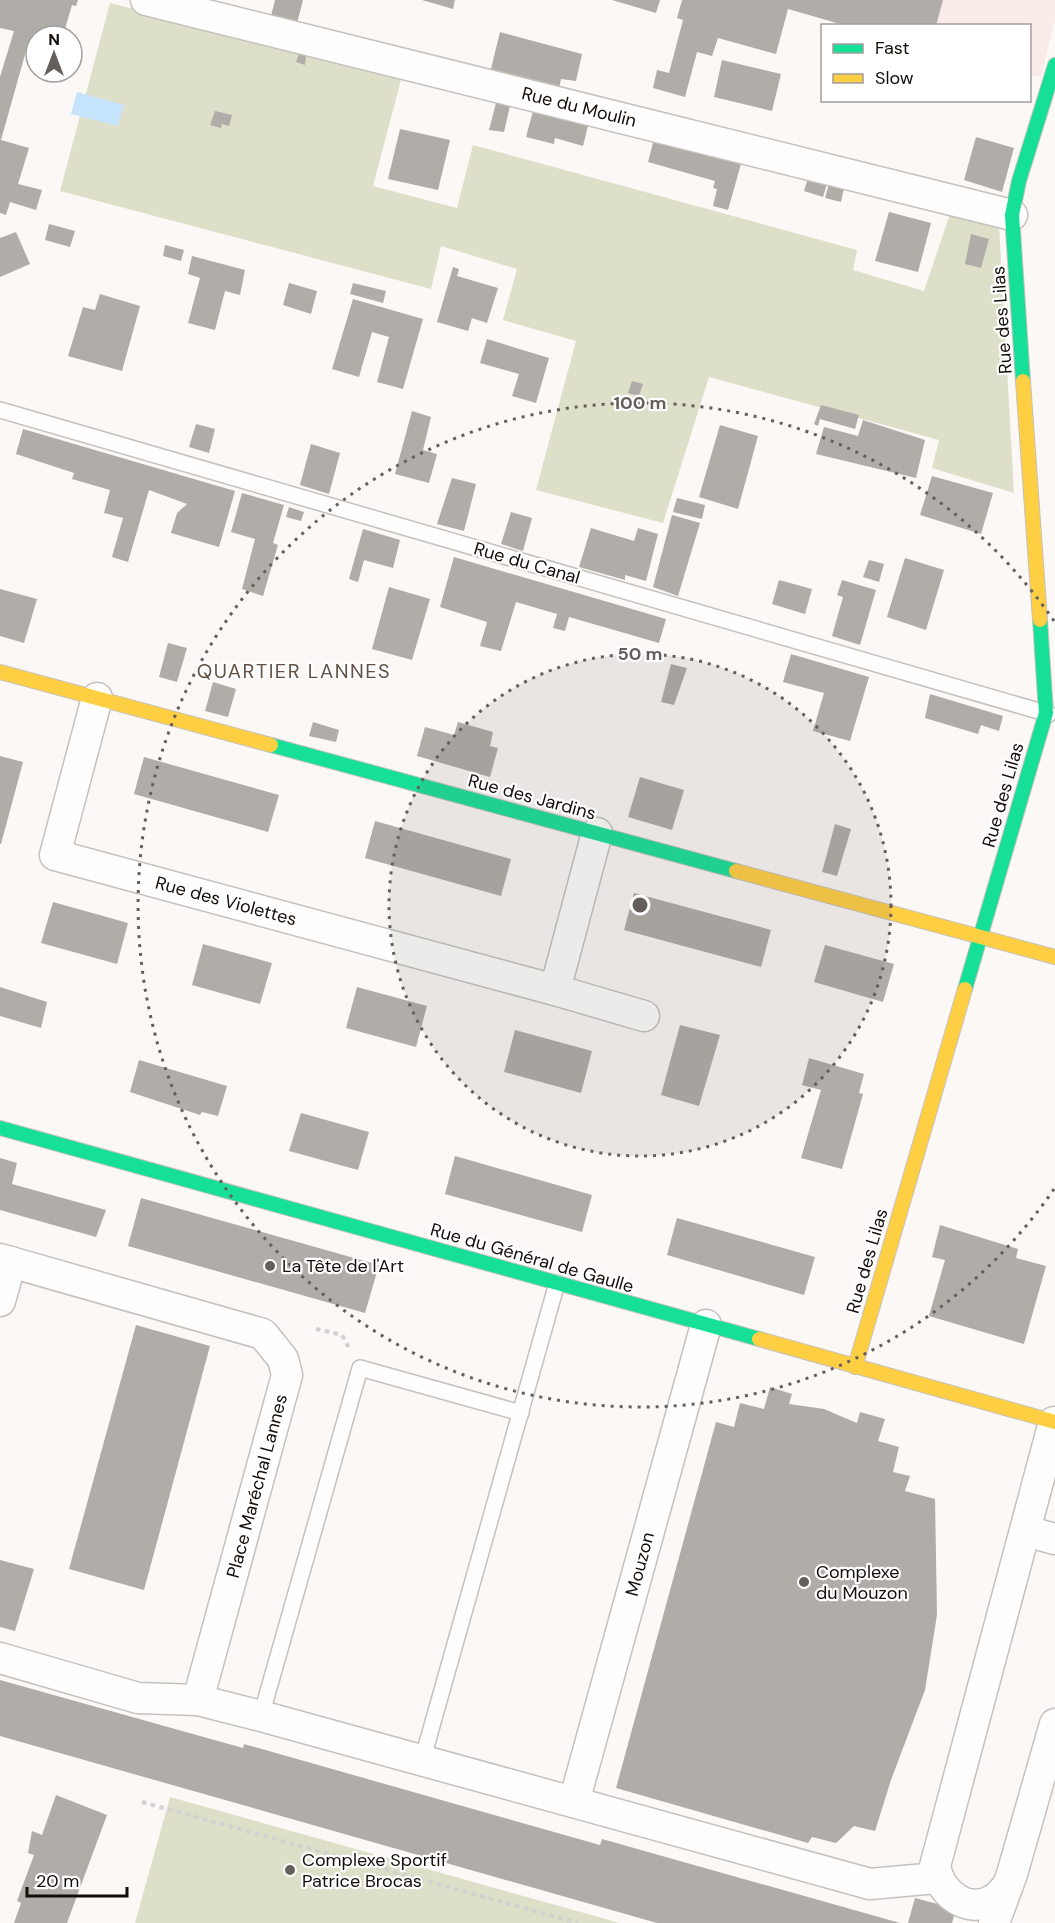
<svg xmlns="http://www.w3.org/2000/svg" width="1055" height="1923" font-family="'DM Sans',sans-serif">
<rect width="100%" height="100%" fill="#fbf8f6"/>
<polygon fill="#f8ebe8" points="757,0 1055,0 1055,19 1041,77 1030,75 1030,26 847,25"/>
<g fill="#dddfc9">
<polygon points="110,3 402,76 373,186 457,208 473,145 857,250 853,270 924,291 950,214 999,225 1014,493 932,468 939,440 709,377 663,523 536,490 576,341 503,320 517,269 441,246 431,289 60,191"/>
<polygon points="170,1797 620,1923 135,1923"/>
</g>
<polygon fill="#c6e3fc" points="77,92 124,105 118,126 71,114"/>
<g fill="#b0aca8">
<polygon points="0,0 78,0 76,6 72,5 63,36 36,36 36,53 26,51 1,140 29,148 18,184 42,190 36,210 10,202 6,215 0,213 0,77 14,31 0,28"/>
<polygon points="275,0 303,0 296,27 270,20"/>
<polygon points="422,0 455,0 453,9"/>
<polygon points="612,0 660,0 656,13"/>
<polygon points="682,0 943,0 936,26 847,26 788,9 776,54 718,38 712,56 697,52 685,97 653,88 657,70 669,73 683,20 677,18"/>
<polygon points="500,32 582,54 576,81 561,79 558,94 489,77"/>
<polygon points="299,54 306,56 305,65 296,62"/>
<polygon points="722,60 781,74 772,111 714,97"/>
<polygon points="496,103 510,106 504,132 489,130"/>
<polygon points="215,111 232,115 229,126 222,124 221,128 210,125"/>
<polygon points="533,111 588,126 583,146 555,138 554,144 526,137"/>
<polygon points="400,129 450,140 438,190 388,179"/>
<polygon points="976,137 1014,148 1002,192 964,180"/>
<polygon points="654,139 741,164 728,210 713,206 717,189 713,188 715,181 648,162"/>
<polygon points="808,178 827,184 823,197 804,191"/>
<polygon points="829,184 844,188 841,202 825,198"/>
<polygon points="889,212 931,223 918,272 875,261"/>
<polygon points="49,224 75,231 70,247 45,240"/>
<polygon points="16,232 30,264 0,277 0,238"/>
<polygon points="971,234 989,239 981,268 965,264"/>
<polygon points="165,245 184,250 181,261 163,256"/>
<polygon points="192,256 245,270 240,295 225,291 215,330 188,323 200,278 188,274"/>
<polygon points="453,267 459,269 457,276 498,288 487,323 472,318 468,331 437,322"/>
<polygon points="289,283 317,291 311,314 283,305"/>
<polygon points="353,283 386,291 383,303 350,294"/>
<polygon points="100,294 140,306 122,371 68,356 83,307 95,310"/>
<polygon points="353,299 423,319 403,389 377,382 389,337 372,332 359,377 332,369"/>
<polygon points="487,339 549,358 536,403 512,396 519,374 480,363"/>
<polygon points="632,381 643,384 639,396 628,393"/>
<polygon points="821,405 859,415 855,429 820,419 818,426 814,424"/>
<polygon points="412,411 431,417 423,450 437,454 429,483 395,474"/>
<polygon points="863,420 925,440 916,478 816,454 824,427 858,436"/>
<polygon points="196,424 215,429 209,453 189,447"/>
<polygon points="720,425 758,436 738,509 699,497"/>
<polygon points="23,429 235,491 219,547 171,533 177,513 187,504 149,490 128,562 112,557 123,518 104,513 110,490 72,479 74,473 16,454"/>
<polygon points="311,444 340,453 329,494 300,485"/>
<polygon points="932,476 993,493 981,534 920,515"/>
<polygon points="452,478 476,484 464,531 437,524"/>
<polygon points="242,493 284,505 273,543 278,545 263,596 242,589 255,539 231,532"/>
<polygon points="677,498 705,505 702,519 673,512"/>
<polygon points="289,507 304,512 301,521 286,517"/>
<polygon points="511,512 532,518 523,551 501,544"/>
<polygon points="672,515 700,523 678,596 653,587"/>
<polygon points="591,528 634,541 638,528 658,534 646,581 625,575 625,580 579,567"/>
<polygon points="363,529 400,540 393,568 364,560 358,582 349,579"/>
<polygon points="454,557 666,619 659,643 569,617 565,631 553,628 557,614 516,602 501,651 480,646 487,622 440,607"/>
<polygon points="905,558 944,570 926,630 887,617"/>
<polygon points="869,560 884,564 879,582 863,577"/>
<polygon points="779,580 812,589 805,614 772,604"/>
<polygon points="842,580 876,590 860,645 832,636 843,597 837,595"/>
<polygon points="389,587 430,599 412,660 372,649"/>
<polygon points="0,589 37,599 24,643 0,636"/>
<polygon points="168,643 187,648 177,682 159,677"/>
<polygon points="791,654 869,677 850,741 813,731 824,693 783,682"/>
<polygon points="671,664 687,668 674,705 661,702"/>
<polygon points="213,682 236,689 228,717 205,711"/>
<polygon points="930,694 1003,716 999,731 981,725 978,734 925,718"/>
<polygon points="313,722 339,730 336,742 309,736"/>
<polygon points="458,722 493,732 490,746 498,748 490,777 417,756 425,727 454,735"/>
<polygon points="0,756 23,762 1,844 0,844"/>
<polygon points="144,757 279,795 268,832 134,794"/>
<polygon points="640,777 684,790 672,830 628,817"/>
<polygon points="375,821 511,859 501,896 365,858"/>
<polygon points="835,824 851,829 837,876 822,872"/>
<polygon points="634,893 771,930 761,967 624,930"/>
<polygon points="53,902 128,923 117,964 41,943"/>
<polygon points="203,944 272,963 260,1004 192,985"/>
<polygon points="825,945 894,964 883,1002 814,982"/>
<polygon points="0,987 47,1002 41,1028 0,1016"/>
<polygon points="357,987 427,1006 416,1047 346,1028"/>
<polygon points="680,1025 720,1035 699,1106 661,1095"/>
<polygon points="515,1030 592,1051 581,1093 504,1072"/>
<polygon points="809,1058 864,1074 859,1093 863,1094 842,1169 801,1158 821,1090 802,1085"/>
<polygon points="139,1060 227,1086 218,1116 202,1112 200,1115 130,1092"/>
<polygon points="301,1113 369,1132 358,1170 289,1151"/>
<polygon points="455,1156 592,1195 582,1232 445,1194"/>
<polygon points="0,1158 17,1163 12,1184 106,1210 96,1237 0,1210"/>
<polygon points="141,1198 379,1265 365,1313 128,1246"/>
<polygon points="677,1218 815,1257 804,1295 667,1255"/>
<polygon points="940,1225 1018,1249 1016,1258 1046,1266 1024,1344 929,1316 945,1260 932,1257"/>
<polygon points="136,1325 210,1346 144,1590 69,1569"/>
<polygon points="770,1387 792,1394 789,1404 824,1409 857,1423 860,1412 885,1419 878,1441 899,1447 893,1472 910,1476 905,1491 935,1499 937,1615 925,1690 891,1780 875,1831 854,1826 836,1843 812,1837 808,1843 616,1788 716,1422 734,1427 740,1403 764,1409"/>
<polygon points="0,1560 34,1569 15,1631 0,1627"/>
<polygon points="0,1680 243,1748 244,1744 600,1845 602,1839 900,1923 657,1923 0,1736"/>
<polygon points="56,1795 107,1815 67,1923 14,1923 21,1903 17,1901 34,1855 28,1853 32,1831 42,1835"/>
<polygon points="915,1898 956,1909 952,1923 908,1923"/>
</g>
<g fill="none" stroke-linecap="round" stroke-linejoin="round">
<defs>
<g id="lane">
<polyline points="0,410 1049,714"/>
<polyline points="261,1716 360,1368 521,1413"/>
<polyline points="422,1761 557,1283"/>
</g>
<g id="street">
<polyline points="146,0 1012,215"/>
<polyline points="97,698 55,855 555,990 597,833"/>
<polyline points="555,990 644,1016"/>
<polyline points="0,1259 263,1334 283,1359 287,1375 198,1700"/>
<polyline points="0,1301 11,1262"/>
<polyline points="1026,1531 1055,1539"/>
<polyline points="0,1658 138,1698 198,1700 261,1716 870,1884 937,1878"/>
<polyline points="574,1802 706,1325"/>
<path d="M 1008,1885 C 1004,1890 999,1896 994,1899 C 968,1916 940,1893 935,1866 L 1054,1422"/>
<polyline points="994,1923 1012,1874 1055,1724"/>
</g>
<g id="fast">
<polyline points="1023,381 1012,215 1019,181 1055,65"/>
<polyline points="271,745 736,871"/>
<polyline points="965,989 1046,713 1040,620"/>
<polyline points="0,1128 759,1339"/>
</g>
<g id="slow">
<polyline points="1023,381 1040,620"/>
<polyline points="0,672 271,745"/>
<polyline points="736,871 1055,957"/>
<polyline points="759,1339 1055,1422"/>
<polyline points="855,1367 965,989"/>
</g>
</defs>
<use href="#lane" stroke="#c6c1bd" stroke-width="18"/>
<use href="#street" stroke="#c6c1bd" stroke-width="33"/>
<use href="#fast" stroke="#c6c1bd" stroke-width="16"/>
<use href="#slow" stroke="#c6c1bd" stroke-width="16"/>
<g stroke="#d2d1d0" stroke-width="4" stroke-dasharray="4.5 4.5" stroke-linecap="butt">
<polyline points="316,1329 342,1335 349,1348"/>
<polyline points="142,1802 578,1923"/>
</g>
<use href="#lane" stroke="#fefefe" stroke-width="15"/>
<use href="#street" stroke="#fefefe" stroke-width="30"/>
<use href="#fast" stroke="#16e098" stroke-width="14"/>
<use href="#slow" stroke="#ffcf43" stroke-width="14"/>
</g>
<circle cx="640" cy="905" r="251" fill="#655f5b" fill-opacity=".12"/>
<g fill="none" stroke="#655f5b" stroke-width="3" stroke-dasharray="3 6">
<circle cx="640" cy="905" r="251"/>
<path d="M1054 1189A502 502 0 1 1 1054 621"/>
</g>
<g fill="#655f5b" stroke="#fff" stroke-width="2">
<circle cx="270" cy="1266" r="6"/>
<circle cx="804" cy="1582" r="6"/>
<circle cx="290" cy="1870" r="6"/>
</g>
<g text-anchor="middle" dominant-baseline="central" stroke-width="4.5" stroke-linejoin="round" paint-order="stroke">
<g font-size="18" fill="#140d08" stroke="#fff">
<text transform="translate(579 107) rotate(14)">Rue du Moulin</text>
<text transform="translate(1002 320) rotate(-94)">Rue des Lilas</text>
<text transform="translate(527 563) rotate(16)">Rue du Canal</text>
<text transform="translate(1003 795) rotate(-74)">Rue des Lilas</text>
<text transform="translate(532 797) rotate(15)">Rue des Jardins</text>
<text transform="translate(226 901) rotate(15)">Rue des Violettes</text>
<text transform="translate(532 1258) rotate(16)">Rue du Général de Gaulle</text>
<text transform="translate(867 1261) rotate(-74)">Rue des Lilas</text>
<text transform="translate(257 1486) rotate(-75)">Place Maréchal Lannes</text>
<text transform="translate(640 1564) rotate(-75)">Mouzon</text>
</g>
<g font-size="18" fill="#140d08" stroke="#fff" text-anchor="start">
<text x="282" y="1266">La Tête de l'Art</text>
<text x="816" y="1572">Complexe<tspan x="816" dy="21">du Mouzon</tspan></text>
<text x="302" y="1860">Complexe Sportif<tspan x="302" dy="21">Patrice Brocas</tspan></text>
</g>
<g font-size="20" letter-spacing="1.5" fill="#625144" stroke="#fff">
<text x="294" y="671">QUARTIER LANNES</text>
</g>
</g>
<circle cx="640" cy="905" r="9" fill="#655f5b" stroke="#fff" stroke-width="3"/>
<g font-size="18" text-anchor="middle" font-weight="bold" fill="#655f5b" stroke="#fff" stroke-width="4.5" stroke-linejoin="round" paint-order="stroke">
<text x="640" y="409">100 m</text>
<text x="640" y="660">50 m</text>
</g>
<rect x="821" y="24" width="210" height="78" fill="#ffffff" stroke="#a19e9c" stroke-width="1.5"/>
<rect x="833" y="44" width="30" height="9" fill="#16e098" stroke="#a19e9c" stroke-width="1.5"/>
<text x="875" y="54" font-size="18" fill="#140d08">Fast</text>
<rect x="833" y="74" width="30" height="9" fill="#ffcf43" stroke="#a19e9c" stroke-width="1.5"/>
<text x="875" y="84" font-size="18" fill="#140d08">Slow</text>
<g transform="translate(54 54)"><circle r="28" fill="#ffffff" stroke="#a19e9c" stroke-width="1.5"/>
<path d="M0-4.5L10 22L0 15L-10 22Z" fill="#655f5b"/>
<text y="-9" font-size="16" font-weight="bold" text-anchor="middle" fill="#140d08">N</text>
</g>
<path d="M27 1887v9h100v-9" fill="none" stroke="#140d08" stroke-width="3"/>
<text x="36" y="1887" font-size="18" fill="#140d08" stroke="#ffffff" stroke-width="4.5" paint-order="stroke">20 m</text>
</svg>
